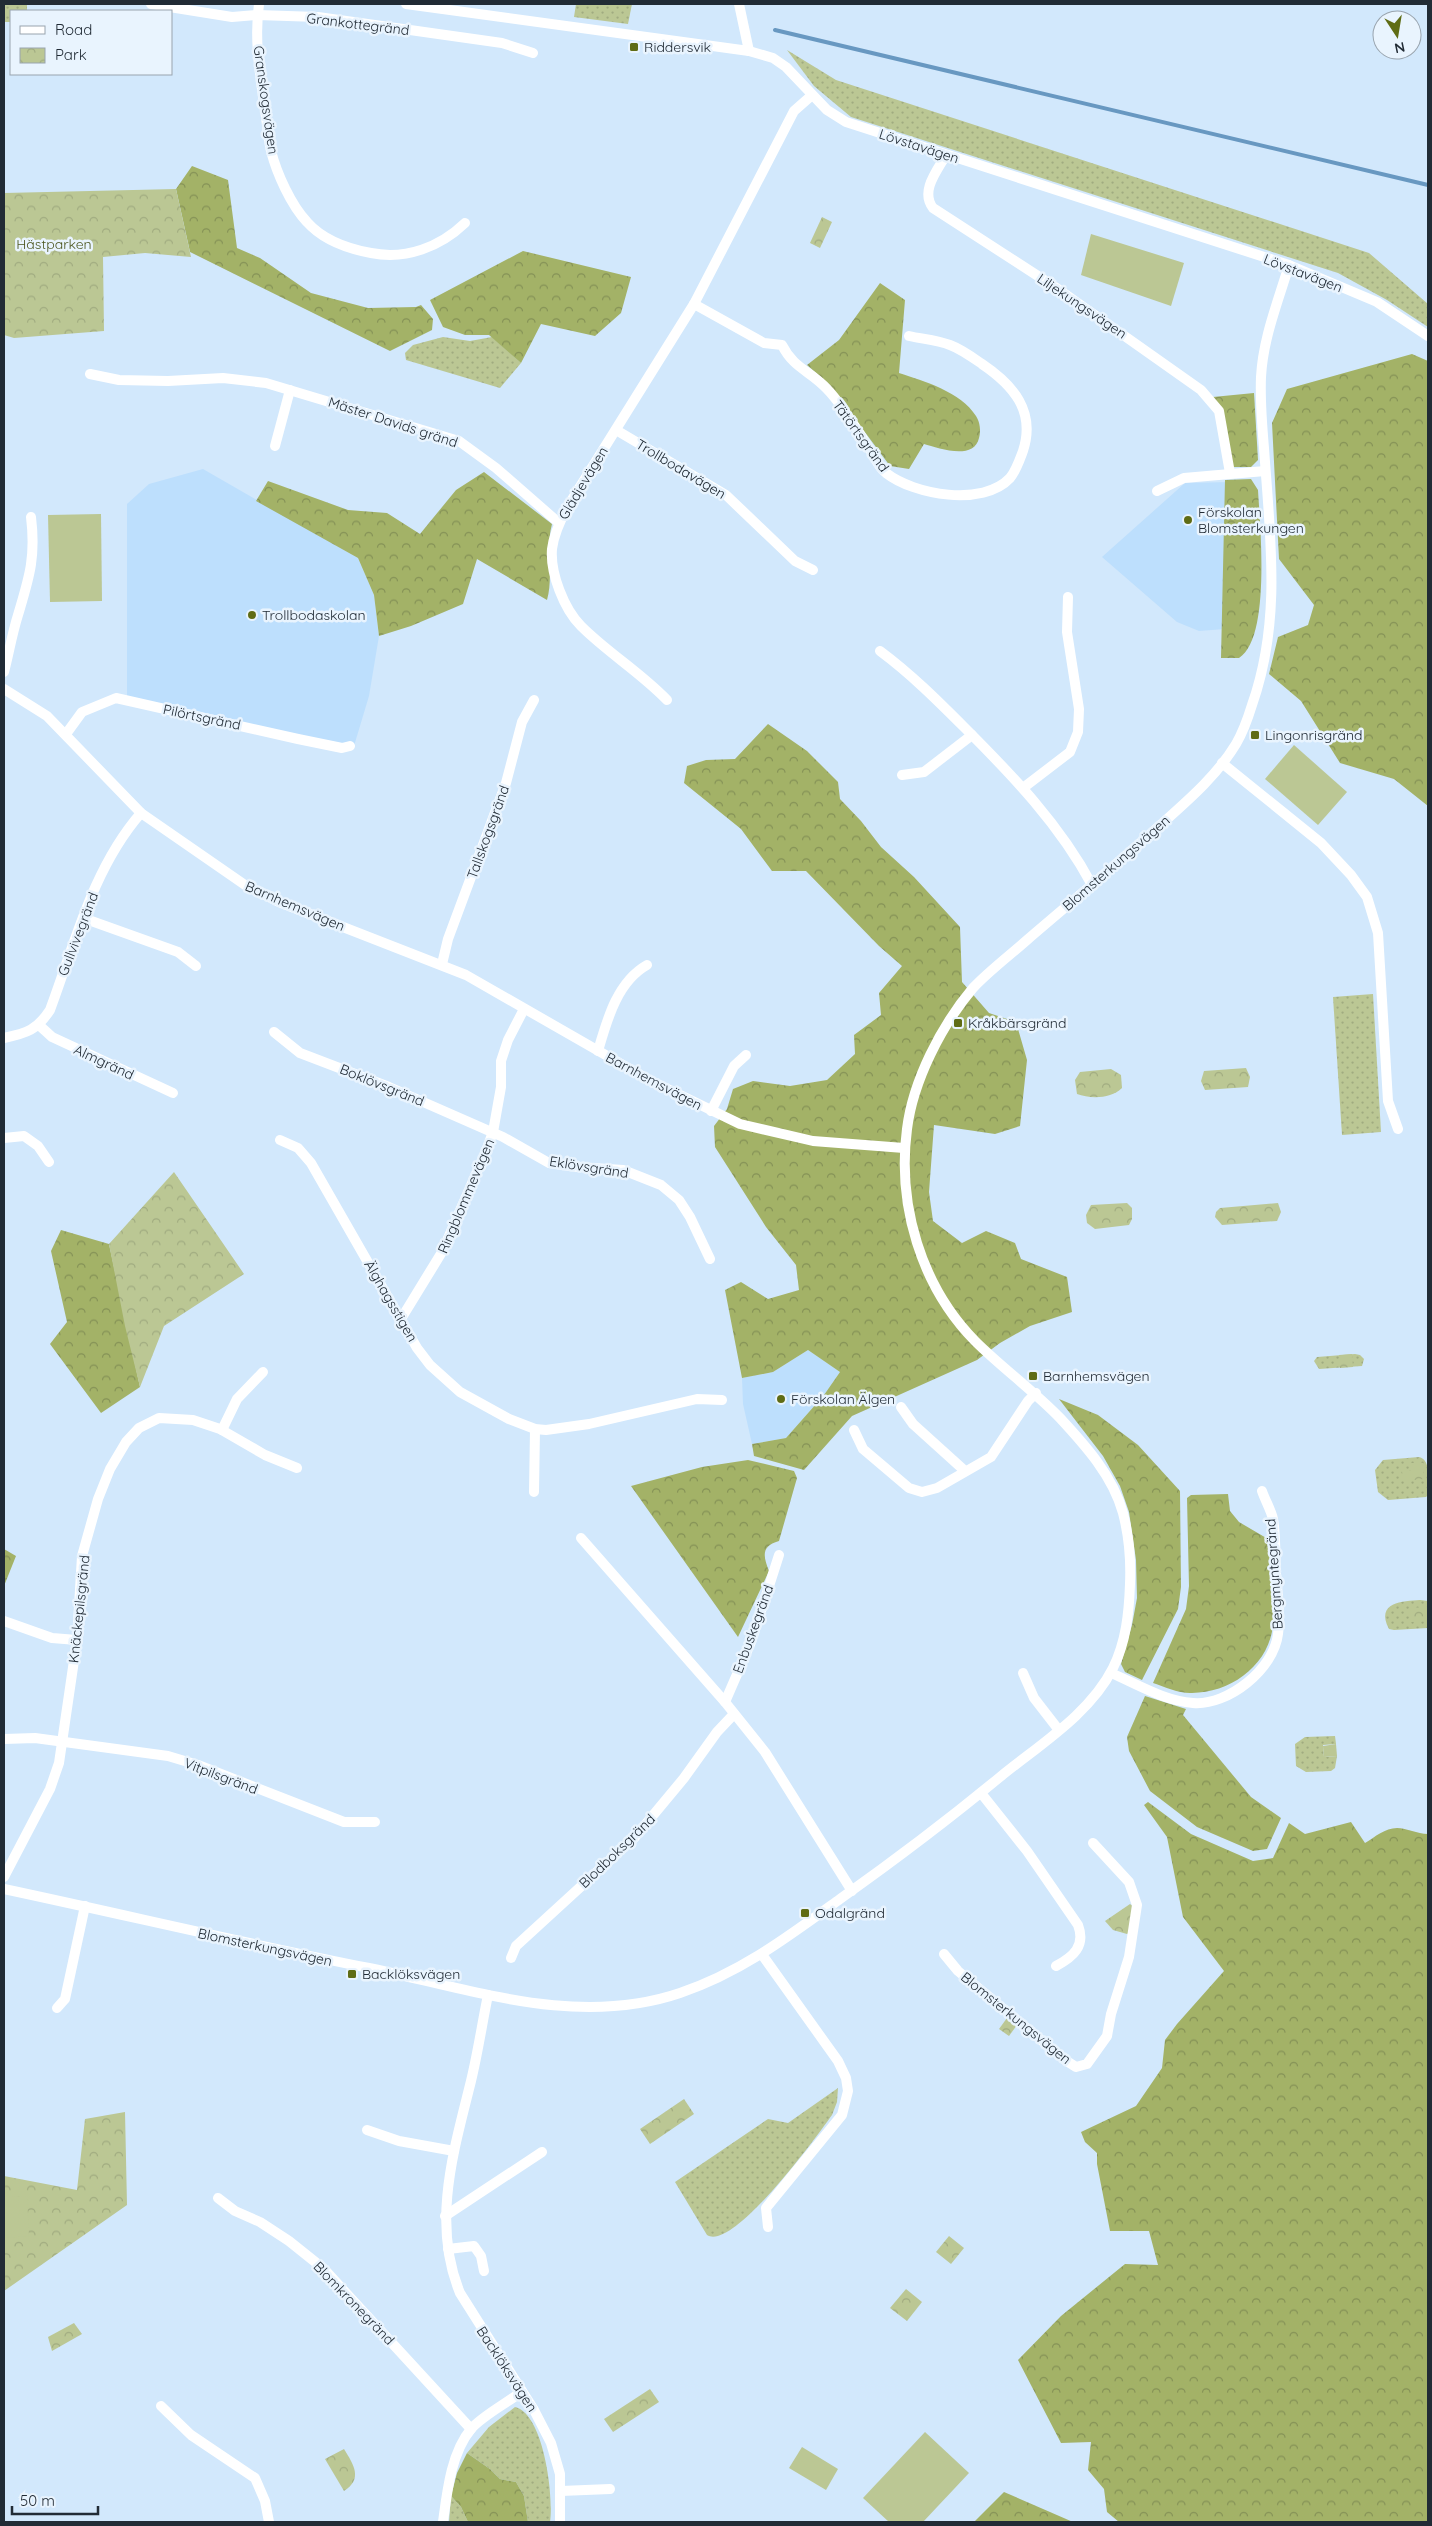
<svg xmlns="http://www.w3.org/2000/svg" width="1432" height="2526" font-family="Quicksand,sans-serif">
<defs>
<pattern id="grass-dots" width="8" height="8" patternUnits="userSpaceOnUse" patternTransform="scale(1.25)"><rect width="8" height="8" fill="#bbc794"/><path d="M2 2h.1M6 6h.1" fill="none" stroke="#a0ab80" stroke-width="1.8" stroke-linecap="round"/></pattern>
<pattern id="forest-crowns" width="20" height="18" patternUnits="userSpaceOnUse" patternTransform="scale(1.25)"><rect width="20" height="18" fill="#a3b267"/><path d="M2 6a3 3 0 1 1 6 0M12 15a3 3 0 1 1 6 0" fill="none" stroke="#849156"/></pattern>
<pattern id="park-crowns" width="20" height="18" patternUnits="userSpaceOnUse" patternTransform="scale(1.25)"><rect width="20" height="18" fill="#bbc794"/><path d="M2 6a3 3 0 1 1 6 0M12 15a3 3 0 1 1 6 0" fill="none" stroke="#a0ab80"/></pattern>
</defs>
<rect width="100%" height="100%" fill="#d2e8fc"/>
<g fill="#bddffd">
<polygon points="203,469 358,558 374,595 379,636 369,696 354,746 127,701 127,504 149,484"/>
<polygon points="1232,482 1225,629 1199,631 1177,622 1102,557 1185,483"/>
<polygon points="808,1350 840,1372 824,1395 786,1438 752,1444 743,1404 742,1378 773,1372"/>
</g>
<g fill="url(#grass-dots)">
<polygon points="4,4 27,4 27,11 11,11 11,22 4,22"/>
<polygon points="576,4 632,4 628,24 574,17"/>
<polygon points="787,50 836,80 1369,253 1428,304 1428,327 1387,300 1338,273 851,117 814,86"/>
<polygon points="443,337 470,341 492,337 521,363 500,388 406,360 405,353 413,345"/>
<polygon points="1373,994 1381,1132 1342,1135 1333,997"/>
<polygon points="1355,1354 1360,1355 1364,1359 1362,1366 1319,1369 1314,1361 1317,1357"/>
<path d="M 1419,1457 C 1432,1460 1428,1483 1428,1495 L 1426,1497 L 1388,1500 L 1378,1492 L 1375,1470 L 1383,1460 Z"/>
<path d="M 1420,1600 L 1428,1601 L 1428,1628 L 1394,1630 L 1389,1629 C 1375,1602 1403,1601 1420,1600 Z"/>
<polygon points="1335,1736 1336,1744 1323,1745 1324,1757 1337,1756 1335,1768 1331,1771 1306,1772 1296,1766 1295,1744 1305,1737"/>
<path d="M 838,2088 L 837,2102 L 832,2115 C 817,2136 733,2252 707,2235 L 675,2182 L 768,2119 L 788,2123 Z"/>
<path d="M 515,2407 C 544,2414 554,2497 550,2522 L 528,2522 L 524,2496 L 516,2482 L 500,2479 L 490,2469 L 467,2453 L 489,2427 Z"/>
<polygon points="451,2496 461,2507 468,2522 449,2522"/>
</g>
<g fill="url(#forest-crowns)">
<polygon points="192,166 228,180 237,248 260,258 311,293 368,308 416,307 421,305 433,319 432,330 390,351 190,252 176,189"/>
<polygon points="523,251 631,277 621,313 595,336 541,324 521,363 489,335 465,335 443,327 430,300"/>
<path d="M 880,283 L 905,300 L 899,373 C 924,381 961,392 976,416 C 980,422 981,431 979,438 C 974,461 938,448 924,444 L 909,469 L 890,466 L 830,385 L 807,365 L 839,340 Z"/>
<polygon points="1412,354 1428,361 1428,806 1394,779 1340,763 1301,701 1269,674 1278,637 1308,625 1314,605 1279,559 1272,423 1287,389"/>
<polygon points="1254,393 1258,460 1251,467 1233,467 1213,397"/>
<path d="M 484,472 L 552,524 C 545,550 554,575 547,600 L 477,559 L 463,604 L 411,626 L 379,636 L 374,595 L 358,558 L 256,501 L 268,481 L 348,510 L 387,513 L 420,534 L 456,490 Z"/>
<path d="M 1251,479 L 1258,490 C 1260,525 1271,639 1239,658 L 1221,658 L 1225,480 Z"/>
<polygon points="768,724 807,751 838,782 840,799 861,821 881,847 914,877 960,927 962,982 989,1013 1016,1022 1027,1060 1020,1126 995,1134 934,1125 929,1192 933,1221 962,1243 986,1231 1015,1243 1021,1259 1067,1277 1072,1312 1030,1326 1000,1343 977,1360 852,1416 804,1470 754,1456 752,1444 786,1438 824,1395 840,1372 808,1350 773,1372 742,1378 725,1290 741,1282 768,1299 799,1290 796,1265 766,1227 715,1147 714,1126 727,1109 733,1089 753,1081 790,1086 827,1080 855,1054 854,1035 881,1015 879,993 902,966 879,946 806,871 772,871 741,829 684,783 687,766 706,760 735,759"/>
<polygon points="61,1230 109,1244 140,1387 101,1413 50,1344 67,1322 51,1251"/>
<polygon points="1059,1399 1098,1415 1138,1445 1180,1491 1181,1587 1178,1609 1142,1680 1125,1672 1121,1664 1132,1625 1137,1598 1136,1560 1129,1512 1120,1486 1103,1456"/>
<path d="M 748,1460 L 794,1471 L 797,1478 L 779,1541 C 761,1546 763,1556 769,1571 L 738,1637 L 631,1486 L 702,1467 Z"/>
<path d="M 1228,1494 L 1230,1511 L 1239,1522 L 1268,1539 C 1270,1566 1275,1596 1273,1624 C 1270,1665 1230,1694 1190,1693 C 1178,1693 1165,1687 1153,1683 L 1186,1609 L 1189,1586 L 1187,1498 L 1191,1495 Z"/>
<polygon points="4,1549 16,1556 4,1586"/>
<polygon points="1145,1696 1186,1709 1183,1715 1251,1797 1281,1818 1267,1849 1253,1851 1197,1827 1150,1791 1129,1751 1127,1737"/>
<path d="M 1148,1802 L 1191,1834 L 1253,1861 L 1273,1858 L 1289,1823 L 1305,1834 L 1351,1822 L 1365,1843 C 1375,1837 1385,1828 1397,1828 C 1407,1828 1417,1834 1428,1834 L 1428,2522 L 1119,2522 L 1107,2512 L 1104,2489 L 1088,2470 L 1091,2442 L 1061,2443 L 1018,2360 L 1061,2316 L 1125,2264 L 1158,2265 L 1149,2231 L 1110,2231 L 1097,2164 L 1097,2153 L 1085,2142 L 1081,2132 L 1136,2106 L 1162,2068 L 1165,2040 L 1177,2024 L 1224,1971 L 1183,1917 L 1167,1837 L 1144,1805 Z"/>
<polygon points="467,2453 490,2469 500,2479 516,2482 524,2496 528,2522 468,2522 461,2507 451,2496 457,2473"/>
<polygon points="1004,2492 1073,2522 974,2522"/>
</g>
<g fill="url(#park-crowns)">
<polygon points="176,189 191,257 145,253 103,257 104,331 14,338 4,335 4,193"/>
<polygon points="822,217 832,222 820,248 810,243"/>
<polygon points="1246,1068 1250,1077 1248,1087 1205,1090 1201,1081 1204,1071"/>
<path d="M 1111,1069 L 1121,1075 L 1122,1088 C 1111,1099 1090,1099 1077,1094 L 1075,1080 L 1080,1072 Z"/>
<polygon points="174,1172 244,1274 164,1326 140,1387 125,1326 109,1244"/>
<polygon points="1127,1203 1132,1208 1132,1219 1129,1225 1095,1229 1087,1223 1086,1215 1091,1205"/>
<polygon points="1278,1203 1281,1212 1277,1221 1222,1225 1215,1217 1216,1212 1220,1208"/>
<polygon points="1352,1354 1353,1367 1340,1368 1339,1355"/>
<polygon points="1411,1463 1423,1463 1424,1479 1403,1481 1402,1471 1411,1470"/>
<polygon points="1428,1607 1428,1621 1411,1622 1410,1608"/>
<polygon points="1336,1744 1337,1756 1324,1757 1323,1746"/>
<polygon points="1130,1904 1134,1907 1131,1932 1127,1934 1113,1930 1105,1921"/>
<polygon points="1007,2018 1017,2025 1009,2036 999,2029"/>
<polygon points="684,2099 694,2114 650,2144 640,2129"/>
<polygon points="125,2112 127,2205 4,2291 4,2176 77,2190 85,2119"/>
<polygon points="949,2236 964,2248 951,2264 936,2252"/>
<polygon points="906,2289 922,2302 907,2321 890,2308"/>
<polygon points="74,2323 82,2334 52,2351 48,2337"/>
<polygon points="650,2389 659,2402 613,2432 604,2419"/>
<path d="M 344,2449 C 354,2465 363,2479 344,2491 L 325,2459 Z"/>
</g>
<g fill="#bbc794">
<polygon points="1091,234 1184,263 1171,306 1081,275"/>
<polygon points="101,514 102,601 50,602 48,515"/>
<polygon points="1294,745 1347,792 1318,825 1265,779"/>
<polygon points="27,2196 29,2236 4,2238 4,2197"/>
<polygon points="925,2432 969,2473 923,2522 889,2522 863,2498"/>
<polygon points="802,2447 838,2469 826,2490 789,2468"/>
</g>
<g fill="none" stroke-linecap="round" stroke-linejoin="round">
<polyline stroke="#6898c1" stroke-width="4" points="775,30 1428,185"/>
<g stroke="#fff" stroke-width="10">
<polyline points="151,4 232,17 257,15 318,17 502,43 533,53"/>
<path d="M 259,4 C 254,40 260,74 265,110 C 267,123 268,138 271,151 C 277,174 291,205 307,222 C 323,240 349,249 371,253 C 406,260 440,247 465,223"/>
<polyline points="406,4 749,51 773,58 786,67 827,110 846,122 1289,265 1377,302 1428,336"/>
<polyline points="739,4 749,51"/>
<path d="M 946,155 C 937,171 920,191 933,208 L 1058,289 L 1201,390 L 1219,411 L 1230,473"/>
<path d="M 694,304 L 764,343 L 782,345 C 794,369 811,371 827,389 C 842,404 859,433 871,451 C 875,458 879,468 886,473 C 914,495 983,507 1010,478 C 1016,471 1020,459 1023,451 C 1036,411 1013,385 982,364 C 972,357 961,349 950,345 C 937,340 922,339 909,336"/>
<polyline points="90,374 119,380 168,381 223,378 266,383 459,441 496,468 559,523"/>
<polyline points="616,430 726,495 795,561 813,570"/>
<polyline points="275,446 290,390"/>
<polyline points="1157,491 1184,478 1265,471"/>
<path d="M 880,651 C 911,674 938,701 965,728 C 1013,776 1060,825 1092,885"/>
<path d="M 4,672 C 9,653 12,634 18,615 C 29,578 36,558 31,517"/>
<polyline points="4,689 47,716 141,813 245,885 279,902 466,975 651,1081 740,1124 813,1141 904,1148"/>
<path d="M 667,700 C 640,672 608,653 581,626 C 564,609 550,573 552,549 C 554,533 561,519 568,506 L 694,304 L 794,111 L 811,96"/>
<polyline points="66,734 82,712 116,698 298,739 342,748 350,746"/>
<polyline points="1222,763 1321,843 1351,875 1367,897 1378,933 1388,1101 1398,1129"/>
<polyline points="902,775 924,772 972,735"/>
<polyline points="1023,788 1070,752 1078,732 1079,709 1067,632 1068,597"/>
<polyline points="83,918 178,952 196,966"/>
<polyline points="442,964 448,939 506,783 522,722 534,700"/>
<polyline points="40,1026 52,1037 173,1093"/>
<polyline points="274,1032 300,1053 389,1087 503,1137 549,1163 578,1167 623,1170 661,1185 679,1200 690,1217 710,1259"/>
<path d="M 4,1038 C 27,1033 37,1030 50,1010 C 75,943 93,868 141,813"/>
<path d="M 598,1051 C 607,1020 617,982 647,965"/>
<polyline points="711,1111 734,1066 746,1055"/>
<polyline points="4,1138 24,1136 38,1146 49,1162"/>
<polyline points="280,1140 298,1148 311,1163 417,1348 430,1365 460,1392 509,1419 535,1429 546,1430 589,1424 697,1399 722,1400"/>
<polyline points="401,1319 442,1252 486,1151 493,1132 501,1087 501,1061 508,1040 524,1009"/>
<polyline points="901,1407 913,1424 965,1471"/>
<polyline points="222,1430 237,1399 263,1372"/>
<polyline points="854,1430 863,1449 909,1488 922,1492 937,1488 991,1457 1028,1401 1036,1393"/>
<polyline points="534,1492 535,1429"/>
<polyline points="581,1538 725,1702 765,1752 852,1891"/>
<polyline points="4,1621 52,1638 77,1640"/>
<polyline points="1023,1673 1034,1698 1058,1729"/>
<path d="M 1111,1673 C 1137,1684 1164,1701 1193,1703 C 1228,1706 1274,1669 1278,1634 C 1281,1614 1277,1592 1276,1573 C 1275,1555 1276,1536 1273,1519 C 1271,1510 1265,1500 1262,1491"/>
<polyline points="725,1702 751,1642 779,1555"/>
<polyline points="4,1739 35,1738 168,1756 198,1765 344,1822 375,1822"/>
<path d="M 981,1793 L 1027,1851 L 1078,1925 C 1086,1946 1073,1957 1056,1966"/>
<polyline points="4,1877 50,1789 59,1763 77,1640 82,1556 98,1499 110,1469 126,1442 139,1428 159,1418 193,1420 220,1429 265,1455 297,1468"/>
<path d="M 4,1889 C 126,1915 247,1944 369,1968 C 471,1989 577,2028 680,1993 C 740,1973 789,1936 840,1899 C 895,1860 948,1820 1000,1777 C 1039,1745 1090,1714 1113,1668 C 1126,1642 1129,1613 1130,1584 C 1131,1561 1129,1536 1123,1513 C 1113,1476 1085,1445 1060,1418 C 1033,1390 1002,1368 975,1341 C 921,1286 897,1205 907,1129 C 913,1081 941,1026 973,988 C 989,971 1009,956 1027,940 C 1070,903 1115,866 1157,828 C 1186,802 1216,777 1236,744 C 1243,732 1248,718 1252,705 C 1282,620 1270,536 1264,448 C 1262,425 1260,400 1261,377 C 1263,338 1278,302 1289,265"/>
<polyline points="944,1954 958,1971 1065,2060 1076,2067 1087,2064 1107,2036 1111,2014 1129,1957 1137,1905 1129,1882 1093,1843"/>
<polyline points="763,1956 838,2061 846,2078 848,2091 842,2115 766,2208 768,2227"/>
<polyline points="511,1958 516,1946 635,1837 684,1778 717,1732 734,1714"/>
<path d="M 488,1995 C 482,2024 478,2052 471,2081 C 454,2150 431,2223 460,2293 L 534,2410 L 551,2443 L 560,2474 L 560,2522"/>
<polyline points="57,2008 65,1999 85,1906"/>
<polyline points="367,2130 399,2141 454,2151"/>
<polyline points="218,2198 235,2211 260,2222 289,2241 324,2269 471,2429"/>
<polyline points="445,2216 542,2152"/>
<polyline points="448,2249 474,2246 481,2256 484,2271"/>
<polyline points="161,2406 191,2435 255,2478 265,2501 269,2522"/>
<polyline points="561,2491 610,2489"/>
<path d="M 443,2522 C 447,2492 451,2453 471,2429 C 482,2416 507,2403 521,2392"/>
</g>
</g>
<g fill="#5f6c15" stroke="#e9f4fe" stroke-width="2">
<rect x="629" y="42" width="10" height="10" rx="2.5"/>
<circle cx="1188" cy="520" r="5"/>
<circle cx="252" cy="615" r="5"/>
<rect x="1250" y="730" width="10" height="10" rx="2.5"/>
<rect x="953" y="1018" width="10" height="10" rx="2.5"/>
<rect x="1028" y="1371" width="10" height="10" rx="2.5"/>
<circle cx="781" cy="1399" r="5"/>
<rect x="800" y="1908" width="10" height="10" rx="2.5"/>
<rect x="347" y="1969" width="10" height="10" rx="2.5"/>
</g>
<g text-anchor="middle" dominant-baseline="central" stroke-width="5" stroke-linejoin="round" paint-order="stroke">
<g font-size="14" fill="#212b35" stroke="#e9f4fe">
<text transform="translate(358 24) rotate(7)">Grankottegränd</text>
<text transform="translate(266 100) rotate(82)">Granskogsvägen</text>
<text transform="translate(919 146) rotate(18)">Lövstavägen</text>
<text transform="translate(1303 273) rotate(21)">Lövstavägen</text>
<text transform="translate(1082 306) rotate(34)">Liljekungsvägen</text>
<text transform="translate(393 422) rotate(18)">Mäster Davids gränd</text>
<text transform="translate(861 436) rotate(54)">Tätörtsgränd</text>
<text transform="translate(681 469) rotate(31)">Trollbodavägen</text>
<text transform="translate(583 483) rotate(-59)">Glädjevägen</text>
<text transform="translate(202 717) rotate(12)">Pilörtsgränd</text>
<text transform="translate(488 832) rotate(-70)">Tallskogsgränd</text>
<text transform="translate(1116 863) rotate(-41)">Blomsterkungsvägen</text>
<text transform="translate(295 906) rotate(23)">Barnhemsvägen</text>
<text transform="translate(78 934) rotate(-69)">Gullvivegränd</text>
<text transform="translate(104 1062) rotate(25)">Almgränd</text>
<text transform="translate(654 1081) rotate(28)">Barnhemsvägen</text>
<text transform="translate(382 1085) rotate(22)">Boklövsgränd</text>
<text transform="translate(589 1167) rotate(9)">Eklövsgränd</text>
<text transform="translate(466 1196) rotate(-67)">Ringblommevägen</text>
<text transform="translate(391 1301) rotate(60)">Älghagsstigen</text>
<text transform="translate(1274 1574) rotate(-94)">Bergmyntegränd</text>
<text transform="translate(79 1609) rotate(-84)">Knäckepilsgränd</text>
<text transform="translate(753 1629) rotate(-70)">Enbuskegränd</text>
<text transform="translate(221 1776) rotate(21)">Vitpilsgränd</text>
<text transform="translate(617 1851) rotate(-44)">Blodboksgränd</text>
<text transform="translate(265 1947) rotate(12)">Blomsterkungsvägen</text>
<text transform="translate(1016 2018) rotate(39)">Blomsterkungsvägen</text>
<text transform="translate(354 2303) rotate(46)">Blomkronegränd</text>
<text transform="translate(507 2369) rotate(57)">Backlöksvägen</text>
</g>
<g font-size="14" fill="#212b35" stroke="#e9f4fe" text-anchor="start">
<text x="644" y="47">Riddersvik</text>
<text x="1198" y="512">Förskolan<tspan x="1198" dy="16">Blomsterkungen</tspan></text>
<text x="262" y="615">Trollbodaskolan</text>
<text x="1265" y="735">Lingonrisgränd</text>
<text x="968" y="1023">Kråkbärsgränd</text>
<text x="1043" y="1376">Barnhemsvägen</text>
<text x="791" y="1399">Förskolan Älgen</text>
<text x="815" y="1913">Odalgränd</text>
<text x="362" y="1974">Backlöksvägen</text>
</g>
<g font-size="14" fill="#4c561f" stroke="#e9f4fe">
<text x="54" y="244">Hästparken</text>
</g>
</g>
<rect width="1432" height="2526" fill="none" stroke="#212b35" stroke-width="10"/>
<rect x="10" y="10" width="162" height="65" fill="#e9f4fe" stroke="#99a4ae"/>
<rect x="20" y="26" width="25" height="8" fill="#ffffff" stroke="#99a4ae"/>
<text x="55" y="35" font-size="15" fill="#212b35">Road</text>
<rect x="20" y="48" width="25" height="15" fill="url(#park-crowns)" stroke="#99a4ae"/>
<text x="55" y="60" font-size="15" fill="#212b35">Park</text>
<g transform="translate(1397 35) rotate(168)"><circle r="24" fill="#e9f4fe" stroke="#99a4ae"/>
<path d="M0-4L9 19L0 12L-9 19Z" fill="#5f6c15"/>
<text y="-8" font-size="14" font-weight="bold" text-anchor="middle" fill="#212b35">N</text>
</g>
<path d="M12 2506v8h86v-8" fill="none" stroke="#212b35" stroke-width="2.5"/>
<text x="20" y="2506" font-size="15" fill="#212b35" stroke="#e9f4fe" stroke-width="4" paint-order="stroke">50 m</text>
</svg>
